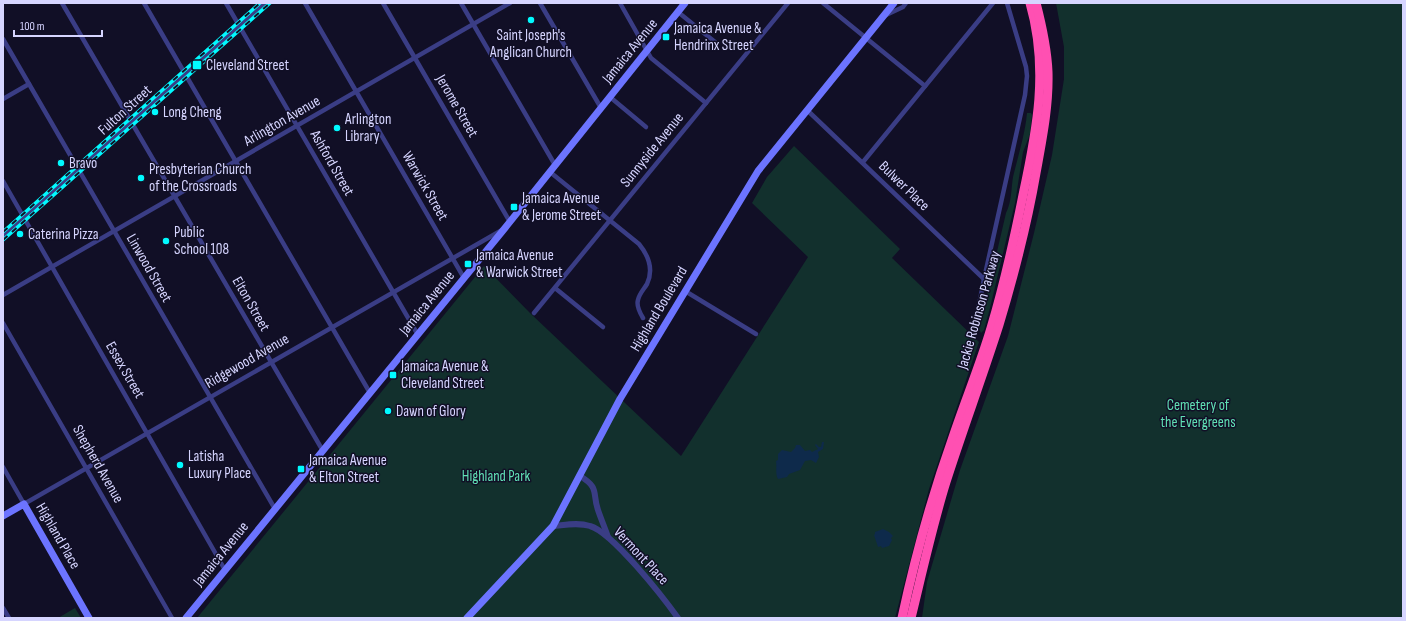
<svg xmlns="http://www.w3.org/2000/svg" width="1406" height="621" font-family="'Sofia Sans Condensed',sans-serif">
<rect width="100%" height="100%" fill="#110f26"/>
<g fill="#12302d">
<polygon points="1056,3 1403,3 1403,618 922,618 927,582 960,470 1008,336 1034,233 1052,155 1064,79 1064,47"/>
<path d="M 1027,113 L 1031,113 L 1032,115 L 1030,134 L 1023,152 L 1015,203 L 990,308 L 984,330 L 981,333 L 979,329 L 1006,213 C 1012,201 1011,189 1013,177 C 1018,156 1025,135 1027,113 Z"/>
<polygon points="794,146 900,249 892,258 979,342 929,489 895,618 197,618 484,266 530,313 681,456 808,257 752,203 767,177"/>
<polygon points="75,608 81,618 58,618"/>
</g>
<g fill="#0e2a4b">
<path d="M 822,442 L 824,442 L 823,449 L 818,452 L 819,457 L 816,463 L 811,460 L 805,461 L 800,470 L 789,474 L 787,477 L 778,479 C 775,474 777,467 776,461 L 778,460 L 778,454 L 782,450 L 791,452 L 795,448 L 796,445 L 800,445 L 805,451 L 810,450 L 812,452 L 818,449 L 815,445 L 816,444 L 819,447 L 821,447 Z"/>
<polygon points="883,529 889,532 893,536 891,538 892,540 889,546 882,548 881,546 878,547 874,535 875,534 875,532"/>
</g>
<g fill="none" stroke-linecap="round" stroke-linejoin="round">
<g stroke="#3a3d85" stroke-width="4.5">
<polyline points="62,3 323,451"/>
<polyline points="144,3 370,393"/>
<polyline points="226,3 418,335"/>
<polyline points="305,3 464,278"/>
<polyline points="383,3 510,222"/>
<polyline points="461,3 555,165"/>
<polyline points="540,3 601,108"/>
<polyline points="620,3 651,58 706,103"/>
<polyline points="823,3 925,86"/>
<polyline points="678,12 715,42"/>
<polyline points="886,15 903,7 906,3"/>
<polyline points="3,39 275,509"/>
<polyline points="610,97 646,127"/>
<polyline points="3,99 29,84"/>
<polyline points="807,110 984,279"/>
<polyline points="863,162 993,3"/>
<path d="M 550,172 L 639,244 C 648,255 654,269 647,284 C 644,289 639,294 638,300 C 636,306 640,313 643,318"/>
<polyline points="3,181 225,570"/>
<polyline points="555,288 603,327"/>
<polyline points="685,291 756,334"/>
<polyline points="3,295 510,3"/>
<polyline points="534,313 788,3"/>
<polyline points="3,323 172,618"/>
<polyline points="974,331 984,279 1025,95 1027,76 1026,67 1007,3"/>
<polyline points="3,467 24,504 502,230"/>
<polyline points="3,608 9,618"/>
</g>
<g stroke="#3a3d85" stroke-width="6">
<polyline points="3,235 263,3"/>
<path d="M 580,476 C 600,488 592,493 598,510 C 601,519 605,528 608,537"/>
<path d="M 553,526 C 565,525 578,522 590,526 C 612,532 663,597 678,618"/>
</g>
<g stroke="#6c74ff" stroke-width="7">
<polyline points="3,516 24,504 89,618"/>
<polyline points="186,618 505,228 685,3"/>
<polyline points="467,618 553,526 620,399 758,171 894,3"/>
</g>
<g stroke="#ff50b2" stroke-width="9">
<path d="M 902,618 C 915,557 932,496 953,437 C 965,401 980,365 991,328 C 1004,285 1014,240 1023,195 C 1037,130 1049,69 1030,3"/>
<path d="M 911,618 C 922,573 932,527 946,482 C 963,429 982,378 999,325 C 1014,275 1027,225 1036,173 C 1042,140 1049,106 1048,72 C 1047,49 1042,26 1036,3"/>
</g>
<defs>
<g id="rail">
<polyline points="3,232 260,3"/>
<polyline points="3,240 270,3"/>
</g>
</defs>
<use href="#rail" stroke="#01faff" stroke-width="3.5"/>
<use href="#rail" stroke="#110f26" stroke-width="2" stroke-dasharray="6" stroke-linecap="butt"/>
</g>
<g fill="#01faff" stroke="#110f26" stroke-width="1.5">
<circle cx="531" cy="20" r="4"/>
<rect x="662" y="33" width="8" height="8" rx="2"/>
<rect x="192" y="60" width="10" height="10" rx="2"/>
<circle cx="155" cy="112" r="4"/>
<circle cx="337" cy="128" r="4"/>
<circle cx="61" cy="163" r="4"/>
<circle cx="141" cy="178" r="4"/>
<rect x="510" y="203" width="8" height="8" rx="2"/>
<circle cx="20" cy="234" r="4"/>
<circle cx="166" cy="241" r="4"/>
<rect x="464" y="260" width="8" height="8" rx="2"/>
<rect x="389" y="371" width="8" height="8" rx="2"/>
<circle cx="388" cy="411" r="4"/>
<circle cx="180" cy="465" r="4"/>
<rect x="297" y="465" width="8" height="8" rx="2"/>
</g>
<g text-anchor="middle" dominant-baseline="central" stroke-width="3" stroke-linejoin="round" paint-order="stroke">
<g font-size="15" fill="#d6d5ff" stroke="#110f26" text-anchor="start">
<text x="674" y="28">Jamaica Avenue &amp;<tspan x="674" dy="17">Hendrinx Street</tspan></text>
<text x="531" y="35" text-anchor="middle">Saint Joseph's<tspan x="531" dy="17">Anglican Church</tspan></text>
<text x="206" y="65">Cleveland Street</text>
<text x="163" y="112">Long Cheng</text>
<text x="345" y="119">Arlington<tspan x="345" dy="17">Library</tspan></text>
<text x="69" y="163">Bravo</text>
<text x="149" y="169">Presbyterian Church<tspan x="149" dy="17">of the Crossroads</tspan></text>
<text x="522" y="198">Jamaica Avenue<tspan x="522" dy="17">&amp; Jerome Street</tspan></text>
<text x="174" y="232">Public<tspan x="174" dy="17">School 108</tspan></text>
<text x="28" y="234">Caterina Pizza</text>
<text x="476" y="255">Jamaica Avenue<tspan x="476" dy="17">&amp; Warwick Street</tspan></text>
<text x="401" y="366">Jamaica Avenue &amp;<tspan x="401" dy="17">Cleveland Street</tspan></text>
<text x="396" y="411">Dawn of Glory</text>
<text x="188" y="456">Latisha<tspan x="188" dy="17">Luxury Place</tspan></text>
<text x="309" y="460">Jamaica Avenue<tspan x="309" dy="17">&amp; Elton Street</tspan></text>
</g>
<g font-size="15" fill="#d6d5ff" stroke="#110f26">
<text transform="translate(630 51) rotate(-51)">Jamaica Avenue</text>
<text transform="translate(457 106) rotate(60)">Jerome Street</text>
<text transform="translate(125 110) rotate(-42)">Fulton Street</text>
<text transform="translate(282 121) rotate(-30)">Arlington Avenue</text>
<text transform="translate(652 150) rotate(-51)">Sunnyside Avenue</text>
<text transform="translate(332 163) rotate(60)">Ashford Street</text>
<text transform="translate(425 186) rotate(60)">Warwick Street</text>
<text transform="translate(904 186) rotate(44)">Bulwer Place</text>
<text transform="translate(149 268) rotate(60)">Linwood Street</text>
<text transform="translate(427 303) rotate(-51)">Jamaica Avenue</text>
<text transform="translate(251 304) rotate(60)">Elton Street</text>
<text transform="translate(659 309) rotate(-59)">Highland Boulevard</text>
<text transform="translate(979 310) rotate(-74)">Jackie Robinson Parkway</text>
<text transform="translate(247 361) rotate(-30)">Ridgewood Avenue</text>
<text transform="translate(125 370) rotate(60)">Essex Street</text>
<text transform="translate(98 464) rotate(60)">Shepherd Avenue</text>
<text transform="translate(58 536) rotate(60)">Highland Place</text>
<text transform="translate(221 554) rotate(-51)">Jamaica Avenue</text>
<text transform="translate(641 556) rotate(47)">Vermont Place</text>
</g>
<g font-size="15" fill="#60e0b5" stroke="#110f26">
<text x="1198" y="405">Cemetery of<tspan x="1198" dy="17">the Evergreens</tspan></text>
<text x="496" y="476">Highland Park</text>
</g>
</g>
<rect width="1406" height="621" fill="none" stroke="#d6d5ff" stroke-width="8"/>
<path d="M14 30v6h88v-6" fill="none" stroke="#d6d5ff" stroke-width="2"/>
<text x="20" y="30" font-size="12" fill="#d6d5ff" stroke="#110f26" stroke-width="3" paint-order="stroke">100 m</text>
</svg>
